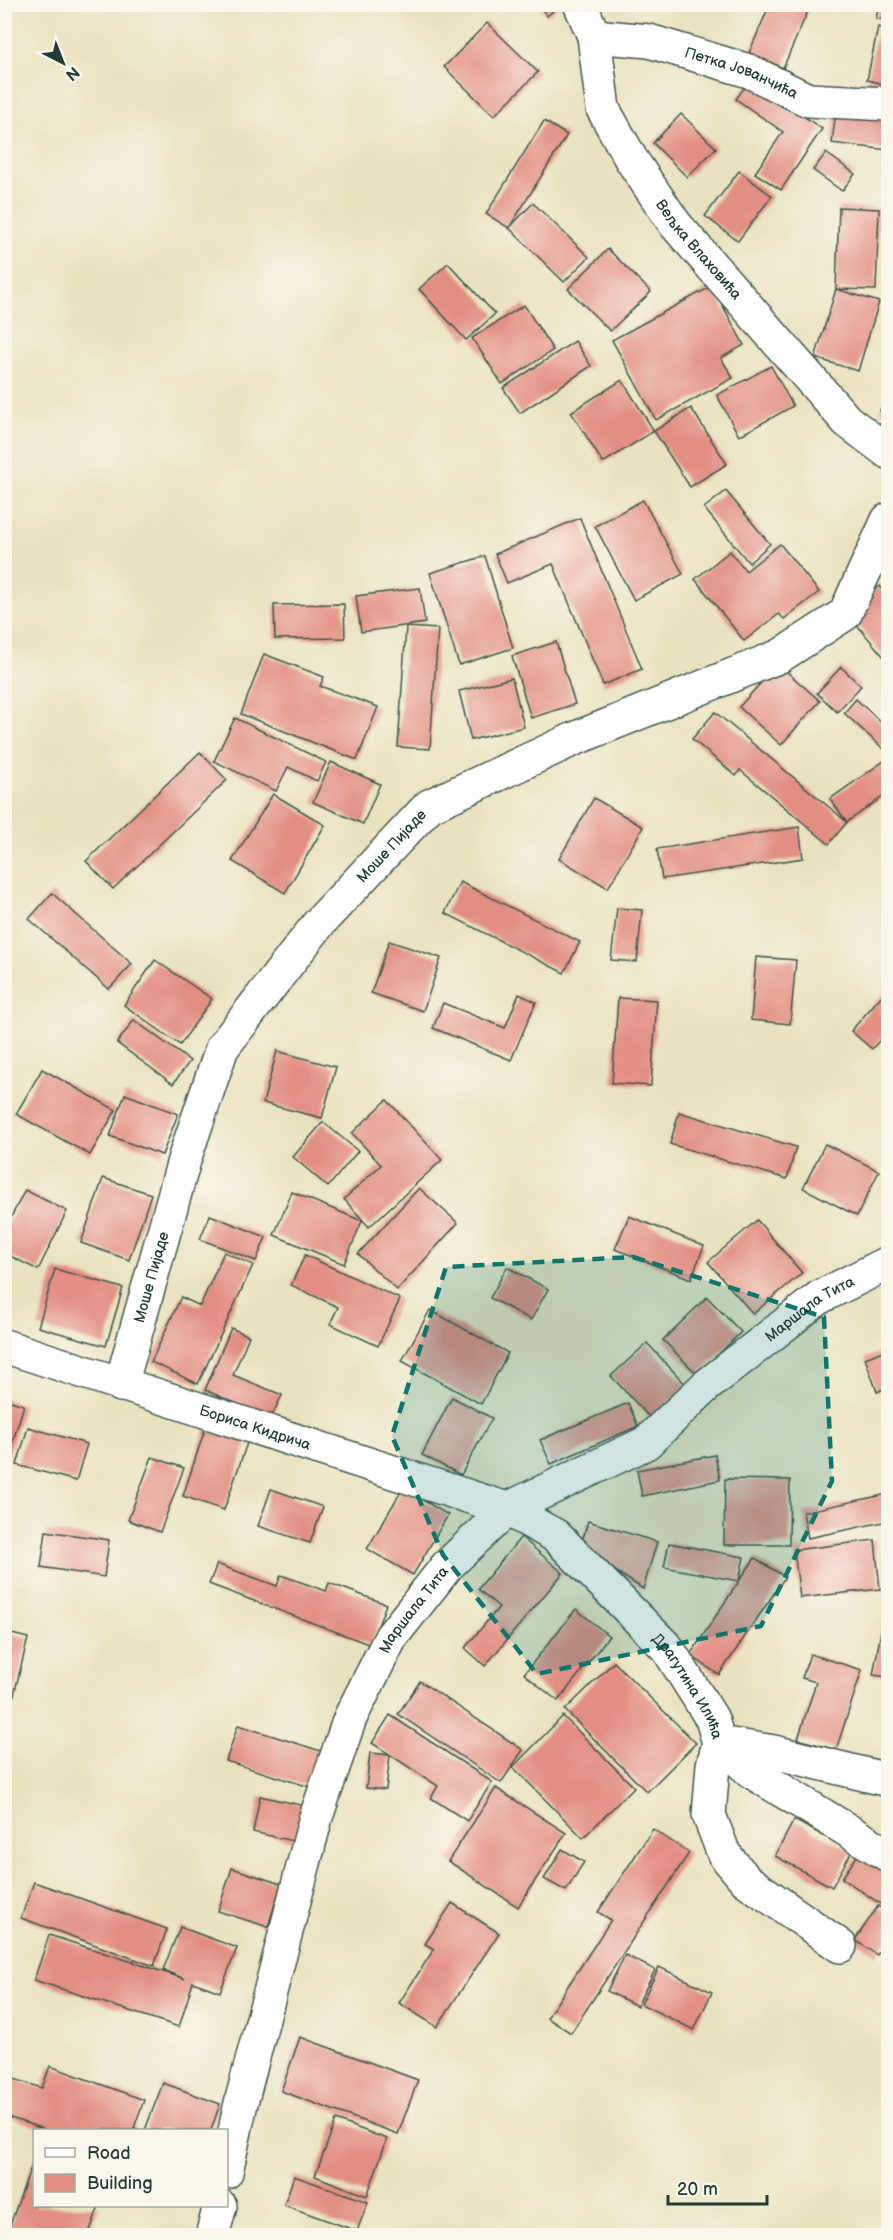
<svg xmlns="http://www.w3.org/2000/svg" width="893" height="2240" font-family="'Balsamiq Sans',sans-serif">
<rect width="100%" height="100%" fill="#fbf7ec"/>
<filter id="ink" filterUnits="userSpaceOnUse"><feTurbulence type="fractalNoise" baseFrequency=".0167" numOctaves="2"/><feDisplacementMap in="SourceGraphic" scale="12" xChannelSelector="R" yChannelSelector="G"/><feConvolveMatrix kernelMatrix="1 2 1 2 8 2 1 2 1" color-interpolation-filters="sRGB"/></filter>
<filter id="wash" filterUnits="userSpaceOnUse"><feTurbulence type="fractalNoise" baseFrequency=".008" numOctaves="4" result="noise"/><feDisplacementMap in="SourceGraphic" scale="24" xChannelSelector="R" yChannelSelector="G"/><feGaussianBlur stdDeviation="1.35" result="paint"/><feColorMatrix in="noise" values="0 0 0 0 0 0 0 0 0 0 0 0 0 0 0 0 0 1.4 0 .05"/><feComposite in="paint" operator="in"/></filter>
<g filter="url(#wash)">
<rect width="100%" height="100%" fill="#e9e2bf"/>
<g id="blocks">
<g fill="#e28e82">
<polygon points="538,4 561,4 547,16"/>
<polygon points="770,4 811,4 783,68 749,53"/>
<polygon points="879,4 888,4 888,21 876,18"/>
<polygon points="487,23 538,72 494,116 444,67"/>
<polygon points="878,27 888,29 888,85 867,80"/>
<polygon points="750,80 822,129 781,190 755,173 783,132 736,99"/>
<polygon points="836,110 888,116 888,150 832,143"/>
<polygon points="681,114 716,148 687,177 653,143"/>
<polygon points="544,121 567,135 509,228 486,214"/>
<polygon points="826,153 855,174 842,191 813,170"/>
<polygon points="739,171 772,196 738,241 705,216"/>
<polygon points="533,203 589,257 564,282 509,228"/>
<polygon points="839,207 879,209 876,290 836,289"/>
<polygon points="608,249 651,292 610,331 568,289"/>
<polygon points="448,263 495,314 466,340 419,289"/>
<polygon points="712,286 744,345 721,358 733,378 656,420 612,340"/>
<polygon points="836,289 879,302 858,371 815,358"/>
<polygon points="524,305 553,350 502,384 472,338"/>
<polygon points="575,341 591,366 520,413 503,388"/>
<polygon points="771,366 793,406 739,436 717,395"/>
<polygon points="622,380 654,431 603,463 571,412"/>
<polygon points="888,389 888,414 880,411"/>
<polygon points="691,408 727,464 690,487 654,431"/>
<polygon points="726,491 770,544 749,563 704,508"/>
<polygon points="643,500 683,574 634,600 595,526"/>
<polygon points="580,518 642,669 603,685 553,564 507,583 495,554"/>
<polygon points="780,544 819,592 784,619 779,614 744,641 695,579 730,551 746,571"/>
<polygon points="485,556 513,648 459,665 430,573"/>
<polygon points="880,586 888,596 888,662 848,614"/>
<polygon points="420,588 425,623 361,632 356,596"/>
<polygon points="344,604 345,638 275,639 274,605"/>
<polygon points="406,627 438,629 430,749 398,747"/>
<polygon points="556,642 575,704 531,718 512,656"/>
<polygon points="264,654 324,677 320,686 378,707 357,760 241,714"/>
<polygon points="778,664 820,701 781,745 739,707"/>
<polygon points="841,667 861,686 837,712 817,693"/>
<polygon points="512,678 524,727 471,740 459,691"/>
<polygon points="856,699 888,729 888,753 844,713"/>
<polygon points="715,712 847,822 829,844 740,770 736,776 692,739"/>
<polygon points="235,718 326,762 317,781 288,767 276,791 214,761"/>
<polygon points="200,752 227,780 113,889 86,861"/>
<polygon points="887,759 888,793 847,822 830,799"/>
<polygon points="331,762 380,784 363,824 313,802"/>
<polygon points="273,794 325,825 285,893 232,861"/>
<polygon points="594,798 643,827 608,888 559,859"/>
<polygon points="799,827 803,858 662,879 657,849"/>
<polygon points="460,882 580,942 564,973 445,913"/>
<polygon points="52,893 132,964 109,989 29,919"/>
<polygon points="617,908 642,910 637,962 611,960"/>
<polygon points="389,941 441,958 423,1011 371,993"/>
<polygon points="756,957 796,960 790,1024 751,1020"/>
<polygon points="155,960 212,999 180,1045 124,1005"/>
<polygon points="888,988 888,1031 872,1049 851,1031"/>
<polygon points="519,994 536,1002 511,1060 433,1028 443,1003 505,1028"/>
<polygon points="618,998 657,1000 651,1086 612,1083"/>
<polygon points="134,1020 190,1061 173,1084 117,1043"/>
<polygon points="277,1051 336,1067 322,1118 263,1103"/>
<polygon points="42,1069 116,1110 90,1155 16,1114"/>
<polygon points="125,1094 178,1114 162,1155 110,1136"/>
<polygon points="387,1100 442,1160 369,1227 344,1199 381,1165 352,1133"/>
<polygon points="679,1112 796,1147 787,1179 670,1144"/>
<polygon points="323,1122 358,1151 328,1187 293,1157"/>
<polygon points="825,1144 879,1171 857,1216 803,1188"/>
<polygon points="103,1178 151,1194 129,1260 81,1243"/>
<polygon points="419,1188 458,1223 397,1290 358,1254"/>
<polygon points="25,1190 67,1211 38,1270 4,1253 4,1231"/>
<polygon points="292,1192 362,1221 344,1264 274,1235"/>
<polygon points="210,1215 266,1237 256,1261 200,1239"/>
<polygon points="629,1216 704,1246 691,1279 615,1249"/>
<polygon points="757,1220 802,1273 753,1314 708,1262"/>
<polygon points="224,1252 253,1265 198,1384 151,1362 181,1297 200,1306"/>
<polygon points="305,1255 400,1299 378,1346 330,1324 338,1307 291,1285"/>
<polygon points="507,1267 548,1289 531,1320 490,1298"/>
<polygon points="55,1269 123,1288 106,1346 38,1327"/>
<polygon points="707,1297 741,1332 698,1375 663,1340"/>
<polygon points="430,1310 508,1353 481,1404 402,1361"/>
<polygon points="231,1328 249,1336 233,1375 282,1395 271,1418 205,1390"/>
<polygon points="647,1343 687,1386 651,1419 611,1376"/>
<polygon points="888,1349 888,1387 877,1392 865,1358"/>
<polygon points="452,1397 492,1418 461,1475 422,1455"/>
<polygon points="4,1399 24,1405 5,1467 4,1467"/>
<polygon points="628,1403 638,1426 551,1464 540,1440"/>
<polygon points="28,1427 87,1444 76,1481 17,1465"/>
<polygon points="205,1429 247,1443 224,1510 183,1496"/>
<polygon points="715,1455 720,1480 642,1496 637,1470"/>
<polygon points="152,1457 184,1468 160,1532 128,1520"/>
<polygon points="725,1479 790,1480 789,1545 724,1545"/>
<polygon points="403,1488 448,1515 413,1575 367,1549"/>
<polygon points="271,1489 323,1507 310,1543 258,1526"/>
<polygon points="888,1494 888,1521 808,1538 803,1512"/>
<polygon points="588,1521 657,1542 643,1589 580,1548"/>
<polygon points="46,1531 109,1540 104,1577 41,1567"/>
<polygon points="521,1537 563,1573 485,1666 465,1648 499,1607 478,1589"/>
<polygon points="875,1540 880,1589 800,1598 794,1550"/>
<polygon points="669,1543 744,1557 739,1581 755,1558 785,1577 719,1675 690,1655 739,1581 664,1567"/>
<polygon points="217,1564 277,1586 281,1575 326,1591 329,1583 386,1604 371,1645 209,1584"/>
<polygon points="887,1599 888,1599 888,1677 873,1675"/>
<polygon points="576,1609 609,1636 558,1701 524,1674"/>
<polygon points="8,1633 28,1638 7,1723 4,1722 4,1646"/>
<polygon points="810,1654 862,1670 836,1750 798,1739 816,1682 802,1678"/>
<polygon points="614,1662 696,1743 647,1792 565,1710"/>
<polygon points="420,1681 523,1750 501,1783 398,1714"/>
<polygon points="390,1715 492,1782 467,1821 431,1798 438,1786 372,1743"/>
<polygon points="563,1716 634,1787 583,1838 513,1767"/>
<polygon points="238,1725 324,1752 313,1788 226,1761"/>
<polygon points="370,1753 390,1755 386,1790 366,1788"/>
<polygon points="496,1788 566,1833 518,1907 448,1861"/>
<polygon points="260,1796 310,1807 302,1843 253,1832"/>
<polygon points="794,1820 852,1851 832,1887 775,1856"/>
<polygon points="653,1829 689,1853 571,2033 547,2018 611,1920 598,1912"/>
<polygon points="562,1849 584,1862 566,1891 544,1879"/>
<polygon points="859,1853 888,1873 888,1909 842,1878"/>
<polygon points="232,1868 281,1884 268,1927 218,1911"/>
<polygon points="34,1882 167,1929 154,1966 21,1918"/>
<polygon points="452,1903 499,1933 437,2027 399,2003 434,1949 425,1944"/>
<polygon points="878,1906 888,1913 888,1939 877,1955 855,1940"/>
<polygon points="180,1927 237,1948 220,1992 193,1982 179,2027 34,1980 49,1935 185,1979 163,1970"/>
<polygon points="625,1955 655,1970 637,2006 607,1991"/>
<polygon points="659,1967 712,1992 694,2030 641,2004"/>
<polygon points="300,2037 418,2080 398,2134 281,2091"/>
<polygon points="50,2066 144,2100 134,2128 140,2130 46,2130 5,2116 5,2096 11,2078 42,2088"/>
<polygon points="163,2083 220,2104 211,2130 145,2130"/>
<polygon points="336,2120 387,2139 367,2196 315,2176"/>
<polygon points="32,2164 34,2206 99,2206 88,2236 6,2236"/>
<polygon points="294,2176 368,2202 357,2231 284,2205"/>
</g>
</g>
</g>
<g filter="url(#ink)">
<use href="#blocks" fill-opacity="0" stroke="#3d5649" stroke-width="1.5"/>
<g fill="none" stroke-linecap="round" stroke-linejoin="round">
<defs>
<g id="minor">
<path id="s1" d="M 580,4 L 594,36 L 603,109 L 631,159 L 675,224 L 847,421 L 888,452"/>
<path id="s2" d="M 594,36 L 649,41 L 749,71 L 808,100 L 888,104"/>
<path id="s3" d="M 4,1346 L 507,1509 L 556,1536 L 668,1649 L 712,1719 L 719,1743 L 713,1765 L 709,1815 L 724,1854 L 746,1880 L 840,1946"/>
<path id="s4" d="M 121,1385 L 185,1157 L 222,1048 L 320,922 L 429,806 L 574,739 L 780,656 L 845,614 L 888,520"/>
<polyline points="719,1743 752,1772 888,1855"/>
<polyline points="719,1743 774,1752 888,1780"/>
<path id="s5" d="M 226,2172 L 241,2103 L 316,1817 L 350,1718 L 391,1637 L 447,1566 L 507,1509 L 646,1443 L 706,1386 L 820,1297 L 888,1263"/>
<polyline points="212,2236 220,2206"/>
</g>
</defs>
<use href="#minor" stroke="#3d5649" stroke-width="36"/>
<use href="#minor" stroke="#fff" stroke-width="33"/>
</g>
</g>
<path fill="#0f766e" fill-opacity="0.2" stroke="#0f766e" stroke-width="4.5" stroke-dasharray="12 8" stroke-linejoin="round" d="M 633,1257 L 824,1317 L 832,1481 L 761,1626 L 537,1674 L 443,1555 L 392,1436 L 446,1267 Z"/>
<g text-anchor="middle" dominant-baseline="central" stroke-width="4.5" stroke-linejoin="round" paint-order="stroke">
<g font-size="15" fill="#1f3d34" stroke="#fbf7ec">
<text stroke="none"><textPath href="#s2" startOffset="153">Петка Јованчића</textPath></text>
<text stroke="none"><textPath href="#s1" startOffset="279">Вељка Влаховића</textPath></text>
<text stroke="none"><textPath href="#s4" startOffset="616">Моше Пијаде</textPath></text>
<text stroke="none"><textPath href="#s4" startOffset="112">Моше Пијаде</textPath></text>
<text stroke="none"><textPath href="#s5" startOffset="1101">Маршала Тита</textPath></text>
<text stroke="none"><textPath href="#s3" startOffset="264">Бориса Кидрича</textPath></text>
<text stroke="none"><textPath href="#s5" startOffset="597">Маршала Тита</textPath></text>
<text stroke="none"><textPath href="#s3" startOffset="786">Драгутина Илића</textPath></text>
</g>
</g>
<rect width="893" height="2240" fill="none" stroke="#fbf7ec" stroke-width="24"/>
<rect x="33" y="2129" width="195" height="78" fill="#fbf7ec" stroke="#a3ada2" stroke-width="1.5"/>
<rect x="45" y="2148" width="30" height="9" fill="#ffffff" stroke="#a3ada2" stroke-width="1.5"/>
<text x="87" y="2159" font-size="18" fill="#1f3d34">Road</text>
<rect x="45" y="2174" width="30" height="18" fill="#e28e82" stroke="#a3ada2" stroke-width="1.5"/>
<text x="87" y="2189" font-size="18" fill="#1f3d34">Building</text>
<g transform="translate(63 63) rotate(138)" stroke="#fbf7ec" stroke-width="4.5" paint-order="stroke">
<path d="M0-4.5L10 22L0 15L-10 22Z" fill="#1f3d34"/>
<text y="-9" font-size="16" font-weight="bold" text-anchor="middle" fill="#1f3d34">N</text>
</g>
<path d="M668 2195v9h99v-9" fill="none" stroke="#1f3d34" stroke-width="3"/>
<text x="677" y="2195" font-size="18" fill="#1f3d34" stroke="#fbf7ec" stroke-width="4.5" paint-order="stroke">20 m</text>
</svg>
